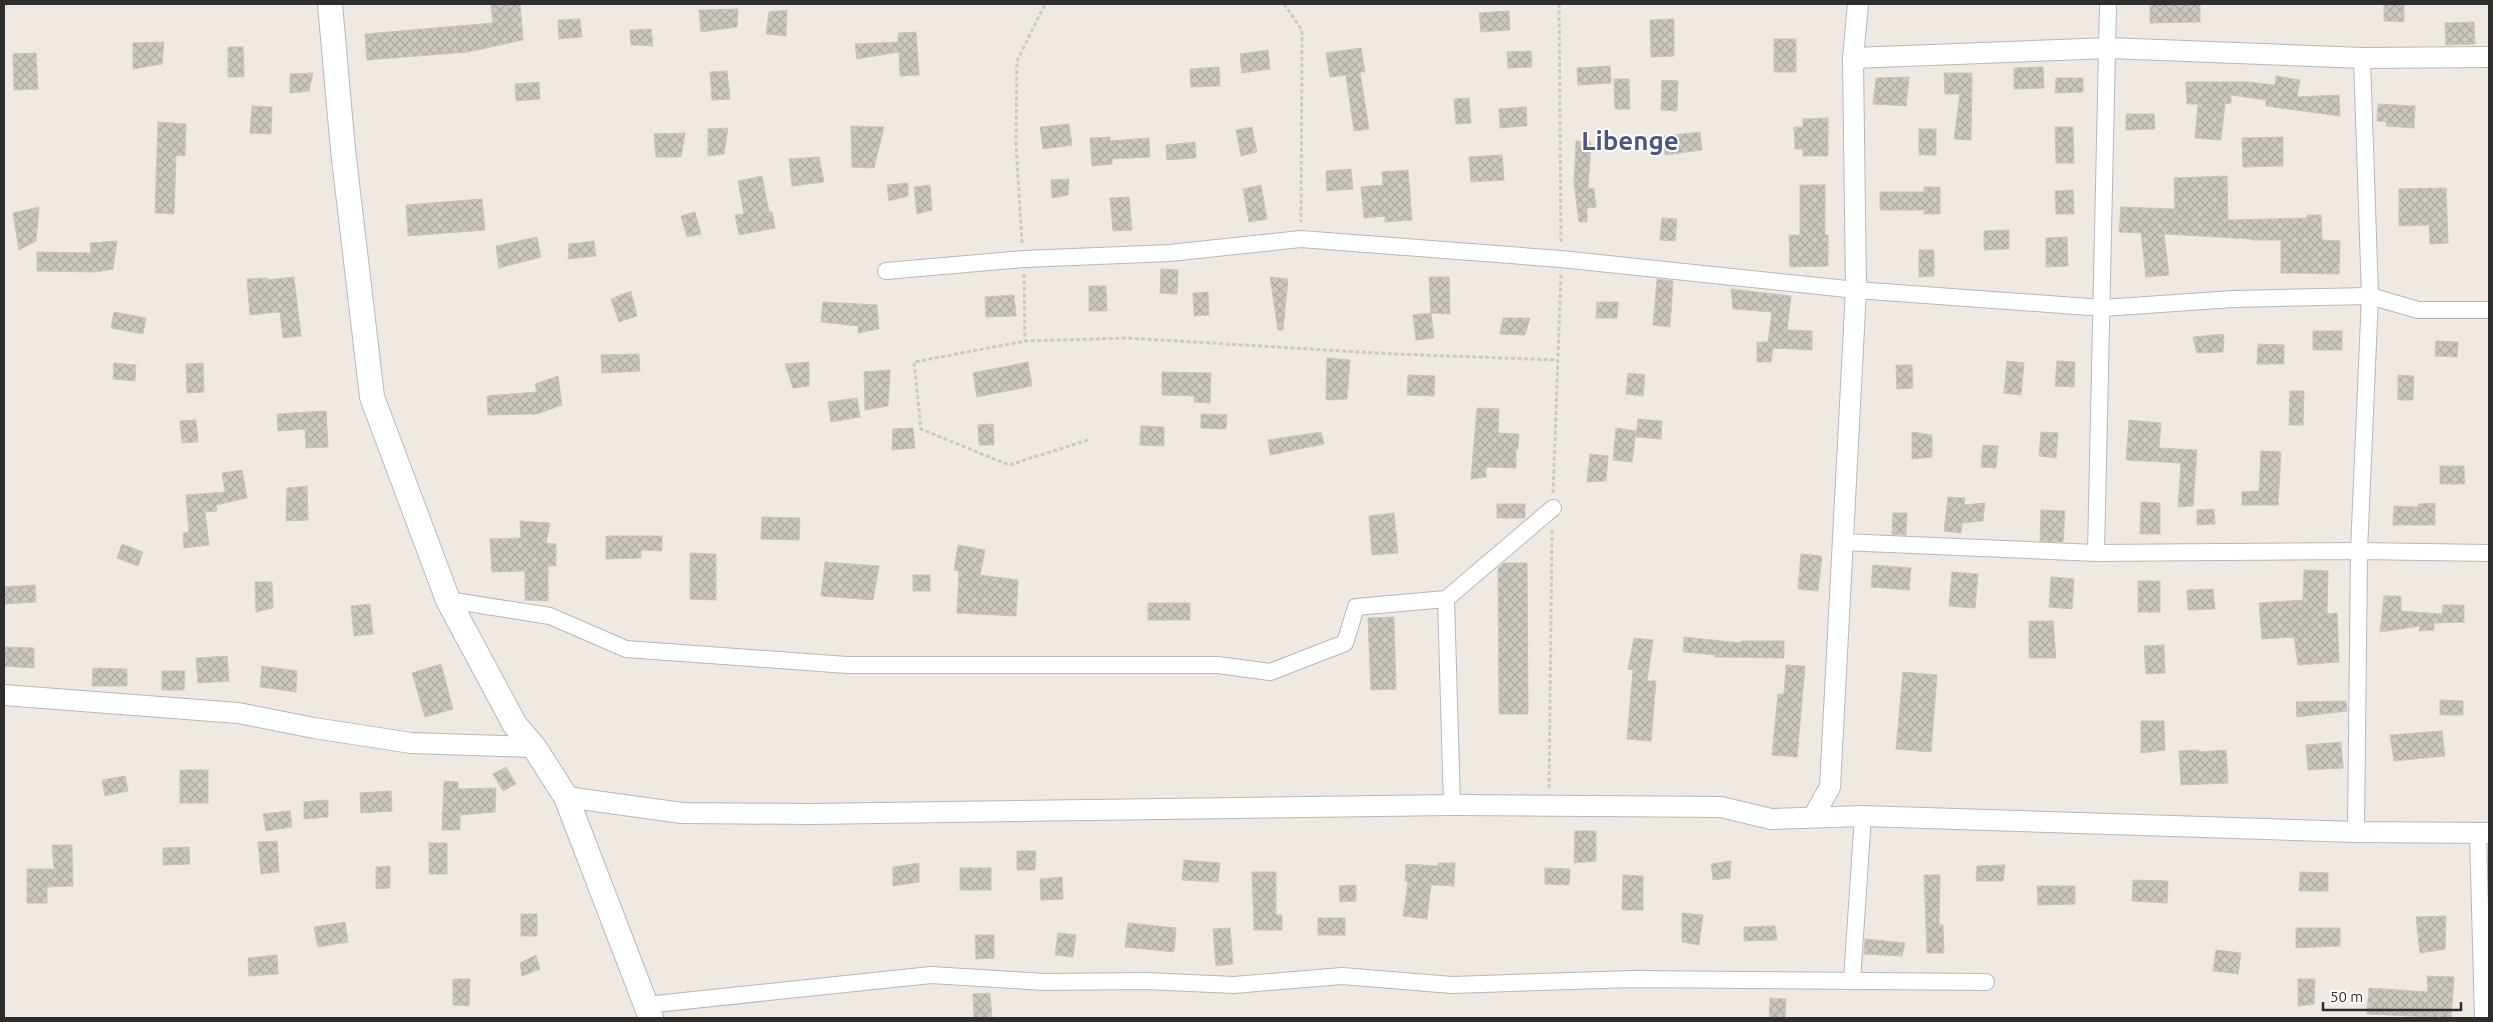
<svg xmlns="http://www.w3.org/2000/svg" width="2493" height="1022" font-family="Ubuntu,sans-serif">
<defs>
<pattern id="building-cross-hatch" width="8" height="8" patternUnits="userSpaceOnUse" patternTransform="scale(1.25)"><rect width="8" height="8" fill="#cbc7bf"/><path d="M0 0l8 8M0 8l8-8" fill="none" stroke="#afaba4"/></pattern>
</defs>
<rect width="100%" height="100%" fill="#efe9e1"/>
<g fill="url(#building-cross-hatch)" stroke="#cbc5ba">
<polygon points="499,4 520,4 523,40 468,52 367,60 365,34 493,23 491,5"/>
<polygon points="2150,4 2200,4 2200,22 2150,23"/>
<polygon points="2384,4 2404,4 2404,22 2384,21"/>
<polygon points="738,9 737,27 701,32 699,10"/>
<polygon points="787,10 786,36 766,34 769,12"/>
<polygon points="1509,11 1510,30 1481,32 1479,13"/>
<polygon points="580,19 582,37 559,39 558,20"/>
<polygon points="1674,19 1674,56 1651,57 1650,20"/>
<polygon points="2474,22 2475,44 2446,45 2445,23"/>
<polygon points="651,29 653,46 631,45 630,30"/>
<polygon points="916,32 919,75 900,76 899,52 857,59 855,44 898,42 898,33"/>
<rect x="1774" y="39" width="22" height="33"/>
<polygon points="164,42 162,64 133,69 133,43"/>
<polygon points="228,47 243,47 244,77 228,77"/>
<polygon points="1361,48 1365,72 1360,72 1369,129 1354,131 1346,75 1330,77 1326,53"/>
<polygon points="1268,50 1270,69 1242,73 1240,54"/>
<polygon points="1531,51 1532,67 1508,68 1507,52"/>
<polygon points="36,53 38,89 14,90 13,54"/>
<polygon points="1610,66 1611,83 1578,85 1577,68"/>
<polygon points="1219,67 1220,86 1191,87 1190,69"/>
<polygon points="2043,67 2044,88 2014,89 2014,68"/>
<polygon points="727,71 730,99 712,100 710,72"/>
<polygon points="313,73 309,91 290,93 290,74"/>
<polygon points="1944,73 1972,73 1971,140 1954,139 1960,94 1945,94"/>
<polygon points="2276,76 2300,80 2297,97 2339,95 2340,116 2266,106 2266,100 2231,95 2231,103 2225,104 2221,140 2195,138 2198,104 2187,104 2186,82 2248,82 2275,85"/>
<polygon points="1909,77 1906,106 1873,104 1876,78"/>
<polygon points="2056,78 2083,78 2083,92 2055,93"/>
<polygon points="1614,79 1629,79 1630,109 1615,109"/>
<polygon points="1662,80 1678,81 1677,111 1661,110"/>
<polygon points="539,82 540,99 516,101 515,84"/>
<polygon points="1469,98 1471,123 1456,124 1454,99"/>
<polygon points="2378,104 2415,106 2414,128 2386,126 2387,122 2377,121"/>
<polygon points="252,106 272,107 271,134 250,133"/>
<polygon points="1526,107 1527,126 1500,128 1499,109"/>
<polygon points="2126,114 2154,114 2155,129 2126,130"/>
<polygon points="1828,118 1828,156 1803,156 1803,149 1795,149 1794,127 1803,127 1803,119"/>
<polygon points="158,122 186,124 185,156 176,155 174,214 155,213"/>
<polygon points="1069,124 1072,145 1043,149 1040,127"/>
<polygon points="851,126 884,127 874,168 852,167"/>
<polygon points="1252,127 1257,152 1241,156 1236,130"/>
<polygon points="2055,127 2073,127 2074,163 2056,163"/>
<polygon points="728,128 724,154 708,156 708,129"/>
<rect x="1919" y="129" width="17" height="26"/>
<polygon points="1700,132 1702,150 1665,155 1663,136"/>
<polygon points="685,133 681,157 656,157 654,134"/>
<polygon points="1110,137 1110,141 1149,138 1150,157 1112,159 1112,164 1092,166 1090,138"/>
<polygon points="2283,137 2283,166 2243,167 2242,138"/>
<polygon points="1576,141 1591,142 1588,189 1594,188 1596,207 1587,208 1587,222 1579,222 1574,183"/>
<polygon points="1195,142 1196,158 1167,160 1166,145"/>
<polygon points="1502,155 1504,180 1471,182 1469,157"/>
<polygon points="819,157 824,182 792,186 789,159"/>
<polygon points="1351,169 1353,189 1327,191 1326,171"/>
<polygon points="1408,170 1412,220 1385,222 1385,216 1364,218 1361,187 1383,185 1382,172"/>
<polygon points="762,176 769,212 772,212 775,228 739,235 735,215 744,214 738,181"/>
<polygon points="2227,176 2228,220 2307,218 2307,215 2321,215 2322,240 2340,241 2339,274 2281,273 2281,240 2251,240 2251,239 2164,234 2169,275 2146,277 2141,233 2119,232 2121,207 2175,209 2174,178"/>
<polygon points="1069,179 1068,195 1052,198 1051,180"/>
<polygon points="908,183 908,196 889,201 887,185"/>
<polygon points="930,185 932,210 917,214 914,187"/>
<polygon points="1261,185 1267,219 1249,222 1243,189"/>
<polygon points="1800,185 1825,185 1825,235 1828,235 1828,266 1790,267 1789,235 1800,235"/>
<polygon points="1924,187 1940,187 1940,214 1924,214 1924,210 1880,210 1880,192 1924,192"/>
<polygon points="2446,188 2448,243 2430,244 2429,225 2399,226 2399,189"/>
<polygon points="2073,190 2074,214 2056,214 2055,191"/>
<polygon points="1129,197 1132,230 1113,231 1110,198"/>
<polygon points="482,199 485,230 408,236 406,205"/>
<polygon points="39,207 36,241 19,250 13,213"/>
<polygon points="695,212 701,234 687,237 681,216"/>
<polygon points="1662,218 1677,219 1675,241 1660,240"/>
<polygon points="2009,230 2009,249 1984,250 1984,231"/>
<polygon points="537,237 541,257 499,268 496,246"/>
<polygon points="2067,237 2068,266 2046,267 2046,238"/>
<polygon points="117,241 113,269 95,272 37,271 37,252 91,253 90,243"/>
<polygon points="594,241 596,256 568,259 569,244"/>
<polygon points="1919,250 1934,250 1934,276 1919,277"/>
<polygon points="1161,269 1178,270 1177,294 1160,293"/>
<polygon points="294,277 301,336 283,338 280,312 250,315 247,279 267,278 267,280"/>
<polygon points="1270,277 1288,279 1283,330 1278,330"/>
<polygon points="1429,277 1449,277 1450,314 1431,313"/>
<polygon points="1657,279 1673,281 1670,327 1653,325"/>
<polygon points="1089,286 1106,286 1107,311 1089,311"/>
<polygon points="1731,289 1791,296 1787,330 1812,331 1812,350 1773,348 1771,362 1757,362 1757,342 1768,342 1772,312 1733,309"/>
<polygon points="631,291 637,316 619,322 611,299"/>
<polygon points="1208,292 1209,315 1194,316 1193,293"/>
<polygon points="1014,295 1016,316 986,317 985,297"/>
<polygon points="823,302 877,305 879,329 858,333 858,326 821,322"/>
<polygon points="1597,302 1618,302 1617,318 1596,318"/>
<polygon points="114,312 146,318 143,334 111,328"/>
<polygon points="1431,313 1434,338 1416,340 1413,315"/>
<polygon points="1503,318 1530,318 1525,335 1500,334"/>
<rect x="2313" y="331" width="29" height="19"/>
<polygon points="2224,334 2223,352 2197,353 2193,337"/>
<polygon points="2436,341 2458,342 2457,357 2435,356"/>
<polygon points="2258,344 2284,345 2284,364 2257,364"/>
<polygon points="639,354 640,371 602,373 601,355"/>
<polygon points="1327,358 1350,360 1347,399 1326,400"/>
<polygon points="2007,361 2024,363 2021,395 2004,393"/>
<polygon points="2057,361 2075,362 2074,387 2055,386"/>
<polygon points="809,362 809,386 793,388 785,364"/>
<polygon points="1028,362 1032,386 977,397 973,373"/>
<polygon points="114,363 136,365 135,381 113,379"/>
<polygon points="203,363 204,392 187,393 186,364"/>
<polygon points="1896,365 1912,365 1913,388 1897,389"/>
<polygon points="890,370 888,406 865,410 864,372"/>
<polygon points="1162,372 1211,373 1210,403 1194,402 1194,396 1162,395"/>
<polygon points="1628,373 1645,375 1643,396 1626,394"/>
<polygon points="1408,375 1435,376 1434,396 1407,395"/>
<polygon points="2398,375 2414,376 2413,400 2398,400"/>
<polygon points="558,376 562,405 537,414 488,415 487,396 537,392 535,384"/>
<polygon points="2290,391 2304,391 2303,425 2289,425"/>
<polygon points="857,398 860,417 831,422 828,402"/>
<polygon points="1477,408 1499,409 1498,433 1519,434 1518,449 1516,449 1516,468 1486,467 1486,477 1471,479"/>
<polygon points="326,411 328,447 306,448 305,429 278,431 277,414"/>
<polygon points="1201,414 1227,415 1226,429 1201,428"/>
<polygon points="1638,419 1662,421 1661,439 1636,437"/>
<polygon points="196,420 198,442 182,443 180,421"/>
<polygon points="2129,420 2161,423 2159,448 2197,450 2193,506 2178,507 2181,463 2126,460"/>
<polygon points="993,424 994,445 979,445 978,425"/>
<polygon points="1141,426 1164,427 1164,446 1140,445"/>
<polygon points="913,428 915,448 892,450 893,429"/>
<polygon points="1616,428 1636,431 1632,462 1613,460"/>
<polygon points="1321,432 1324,444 1270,455 1268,440"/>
<polygon points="1912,432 1932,435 1932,457 1912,459"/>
<polygon points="2041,432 2058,433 2056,458 2039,456"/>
<polygon points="1983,445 1998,446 1996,468 1981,467"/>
<polygon points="2261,451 2281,452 2278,505 2242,505 2242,492 2259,491"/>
<polygon points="1590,454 1608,456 1606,481 1587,482"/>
<polygon points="2440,466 2464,466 2465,484 2440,484"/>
<polygon points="242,470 247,498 216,505 217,511 205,512 209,545 184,548 183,533 189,532 186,495 225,492 222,473"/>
<polygon points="307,486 308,520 286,521 287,488"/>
<polygon points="1948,497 1965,498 1964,505 1985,503 1983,521 1962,523 1961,533 1944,531"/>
<polygon points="2141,502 2160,503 2160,534 2140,534"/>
<polygon points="2435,503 2435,525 2393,525 2394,506 2418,507 2418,504"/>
<rect x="1497" y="504" width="28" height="14"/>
<polygon points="2214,509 2215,524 2197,525 2197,510"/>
<polygon points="2041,510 2065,511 2063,542 2040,541"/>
<polygon points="1394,513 1398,553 1372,555 1369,516"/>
<polygon points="1893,513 1907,513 1906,535 1892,534"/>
<polygon points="762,517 800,518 799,540 761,539"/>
<polygon points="520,521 550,523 546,543 556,544 556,566 548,566 548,601 525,600 525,571 492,572 490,539 521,538"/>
<polygon points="606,536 662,536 662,551 641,550 641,558 606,559"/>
<polygon points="122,544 143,552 138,566 117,558"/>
<polygon points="958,545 985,550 980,575 1018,580 1016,616 957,613 959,571 954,570"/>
<polygon points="690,553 716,554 716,600 690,599"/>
<polygon points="1801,554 1822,556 1818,591 1798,589"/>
<polygon points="825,562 879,566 873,600 821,596"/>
<polygon points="1504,563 1527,563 1528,714 1499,714 1498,568"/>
<polygon points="1873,565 1911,568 1909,590 1871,587"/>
<polygon points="2304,570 2328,571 2327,614 2337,613 2339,662 2298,665 2294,637 2262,639 2259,603 2303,600"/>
<polygon points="1952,572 1978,574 1975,608 1949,606"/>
<rect x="913" y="575" width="17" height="16"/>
<polygon points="2051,577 2074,579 2072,609 2049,607"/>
<rect x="2138" y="581" width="22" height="31"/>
<polygon points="255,582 272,582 273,608 256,612"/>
<polygon points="35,585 36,602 4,604 4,587"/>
<polygon points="2213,589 2215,609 2188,610 2187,590"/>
<polygon points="2384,596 2401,596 2401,611 2442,614 2443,605 2464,605 2464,622 2434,623 2434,630 2419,631 2420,626 2380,632"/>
<rect x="1148" y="603" width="42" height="17"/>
<polygon points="370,604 373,634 354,636 351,606"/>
<polygon points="1394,617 1396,689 1371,690 1368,618"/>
<polygon points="2029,621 2053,621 2056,658 2029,658"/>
<polygon points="1684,637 1741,643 1741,641 1784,641 1784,658 1715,657 1716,655 1683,652"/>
<polygon points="1634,638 1653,640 1647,681 1656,681 1651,741 1627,739 1633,670 1628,669"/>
<polygon points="2164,645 2165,673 2146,674 2144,646"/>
<polygon points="4,647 34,648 34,668 4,666"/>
<polygon points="227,656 229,681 198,683 196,658"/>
<polygon points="441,664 453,709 425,717 412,673"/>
<polygon points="1786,665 1805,666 1797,757 1772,755 1778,694 1784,694"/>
<polygon points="262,666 297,671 296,692 260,687"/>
<polygon points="93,668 127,669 127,686 92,686"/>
<polygon points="162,671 185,671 184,690 162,690"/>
<polygon points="1903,672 1937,675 1931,752 1896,749"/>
<polygon points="2440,700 2463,701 2463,715 2440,715"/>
<polygon points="2346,701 2347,711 2297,717 2296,702"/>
<polygon points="2141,721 2164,721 2165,750 2141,753"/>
<polygon points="2442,731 2445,756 2394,761 2390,735"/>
<polygon points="2341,742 2343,768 2308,770 2306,745"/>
<polygon points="2199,750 2200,752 2226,750 2228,783 2181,785 2179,751"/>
<polygon points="506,767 516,784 503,791 493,774"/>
<rect x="180" y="770" width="28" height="33"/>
<polygon points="125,776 128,791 105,796 102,780"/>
<polygon points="444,781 458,782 458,789 496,788 495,812 460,815 460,830 442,830"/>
<polygon points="391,791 392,811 361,813 360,793"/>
<polygon points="328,800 328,817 304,819 304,802"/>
<polygon points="290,811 292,827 266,831 263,814"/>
<polygon points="1575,831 1596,831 1596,861 1574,863"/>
<polygon points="277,841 279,872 261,874 258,842"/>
<rect x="429" y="843" width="18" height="31"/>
<polygon points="52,845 72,845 73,886 47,887 47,903 27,903 27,869 54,869"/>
<polygon points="189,847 190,864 163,865 163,848"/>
<polygon points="1017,851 1036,851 1035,870 1017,870"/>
<polygon points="1184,860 1220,863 1218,882 1182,880"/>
<polygon points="1731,861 1730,878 1713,880 1711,864"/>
<polygon points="919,863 919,882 893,886 893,867"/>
<polygon points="1438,863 1455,863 1454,886 1431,885 1427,919 1403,916 1408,882 1405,881 1406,864 1438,866"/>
<polygon points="2005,865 2003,881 1976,881 1977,866"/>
<polygon points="390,866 390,888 376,889 376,867"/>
<rect x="960" y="868" width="31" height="22"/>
<polygon points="1545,868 1570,869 1569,885 1545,884"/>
<polygon points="1252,872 1276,872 1276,915 1282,915 1282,930 1254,930"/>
<polygon points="2300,872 2328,873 2328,891 2299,891"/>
<polygon points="1623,875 1643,876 1643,910 1622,910"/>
<polygon points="1924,875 1940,875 1939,925 1943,925 1944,953 1927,953"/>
<polygon points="1062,877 1063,899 1041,900 1040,879"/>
<polygon points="2133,880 2168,881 2167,903 2132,901"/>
<polygon points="1356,885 1356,901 1340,902 1339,886"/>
<polygon points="2037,886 2075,886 2075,904 2038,905"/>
<polygon points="1682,913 1703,915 1699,945 1682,942"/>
<rect x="521" y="914" width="16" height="22"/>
<polygon points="2446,916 2445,949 2420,953 2416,917"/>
<rect x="1318" y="918" width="27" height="17"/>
<polygon points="345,922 348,942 318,947 314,927"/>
<polygon points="1128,923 1176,928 1174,952 1125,947"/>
<polygon points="1775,926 1777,940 1744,941 1744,927"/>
<polygon points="1230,928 1233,964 1216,966 1213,929"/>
<polygon points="2296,928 2340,928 2340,946 2296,948"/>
<polygon points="1058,933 1076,935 1073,957 1055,955"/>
<polygon points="975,935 994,935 994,958 976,959"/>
<polygon points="1865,939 1905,943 1902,956 1864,954"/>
<polygon points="2216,950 2241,953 2238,974 2213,971"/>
<polygon points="277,955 278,974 249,976 248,958"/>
<polygon points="536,955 540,969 522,976 520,963"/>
<polygon points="2427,976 2454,977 2451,1018 2367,1014 2369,988 2428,992"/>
<polygon points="453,979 470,979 469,1006 453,1005"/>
<polygon points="2298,979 2315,979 2314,1004 2298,1006"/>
<polygon points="990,993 992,1018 974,1018 973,994"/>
<polygon points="1770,998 1786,999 1785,1018 1769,1018"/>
</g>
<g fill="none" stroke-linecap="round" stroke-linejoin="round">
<defs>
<g id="minor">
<polyline points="886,271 1024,259 1170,253 1301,239 1561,259 1856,290 2103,308 2233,299 2370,296 2418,310 2489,310"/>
<polyline points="1842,542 2096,553 2359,551 2489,553"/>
<polyline points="2096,553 2108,4"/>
<polyline points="1446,599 1452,805"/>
<polyline points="448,600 550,616 626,649 847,665 1218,665 1270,672 1345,643 1356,607 1446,599 1553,508"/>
<polyline points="2356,832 2359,551 2370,296 2362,58"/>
<polyline points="2478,833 2483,1018"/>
<polyline points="1852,980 1863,816"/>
<polyline points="646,1005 931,975 1045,982 1146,981 1234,985 1342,976 1452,985 1633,979 1986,982"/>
</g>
<g id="tertiary">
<polyline points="1853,58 2109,48 2362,58 2489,57"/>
<polyline points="4,695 238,713 314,728 411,743 534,747"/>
<polyline points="566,797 682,813 811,814 1452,805 1721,807 1771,819 1863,816 2356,832 2489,833"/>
<polyline points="1813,817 1830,787 1856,290 1853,58 1858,4"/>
</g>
<polyline id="secondary" points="330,4 343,150 372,397 448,600 515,725 534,747 566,797 651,1018"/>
</defs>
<use href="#minor" stroke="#b4b7c1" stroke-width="18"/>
<use href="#tertiary" stroke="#b4b7c1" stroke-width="22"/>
<use href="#secondary" stroke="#b4b7c1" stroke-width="26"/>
<g stroke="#c9c9c9" stroke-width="3" stroke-dasharray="4 2.5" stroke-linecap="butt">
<polyline points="1284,4 1302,30 1301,222"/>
<polyline points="1559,4 1561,243"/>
<polyline points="1022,243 1016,144 1017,61 1045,4"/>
<polyline points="1024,274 1025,341"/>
<polyline points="1088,440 1009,465 921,429 914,362 1025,341 1127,338 1394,354 1558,360"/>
<polyline points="1553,493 1561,274"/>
<polyline points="1549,788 1552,529"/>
</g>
<use href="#minor" stroke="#fff" stroke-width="16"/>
<use href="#tertiary" stroke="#fff" stroke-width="20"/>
<use href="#secondary" stroke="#fff" stroke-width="24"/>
</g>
<g text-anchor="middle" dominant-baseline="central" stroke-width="4" stroke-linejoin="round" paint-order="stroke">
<g font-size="26" font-weight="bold" fill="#4d5680" stroke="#fff">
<text x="1630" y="140">Libenge</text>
</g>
</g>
<rect width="2493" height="1022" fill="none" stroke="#2e2e2e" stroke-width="10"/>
<path d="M2323 1002v8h138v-8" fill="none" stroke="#2e2e2e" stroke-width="2.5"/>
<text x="2330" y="1002" font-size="15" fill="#2e2e2e" stroke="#ffffff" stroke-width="4" paint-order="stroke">50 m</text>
</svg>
